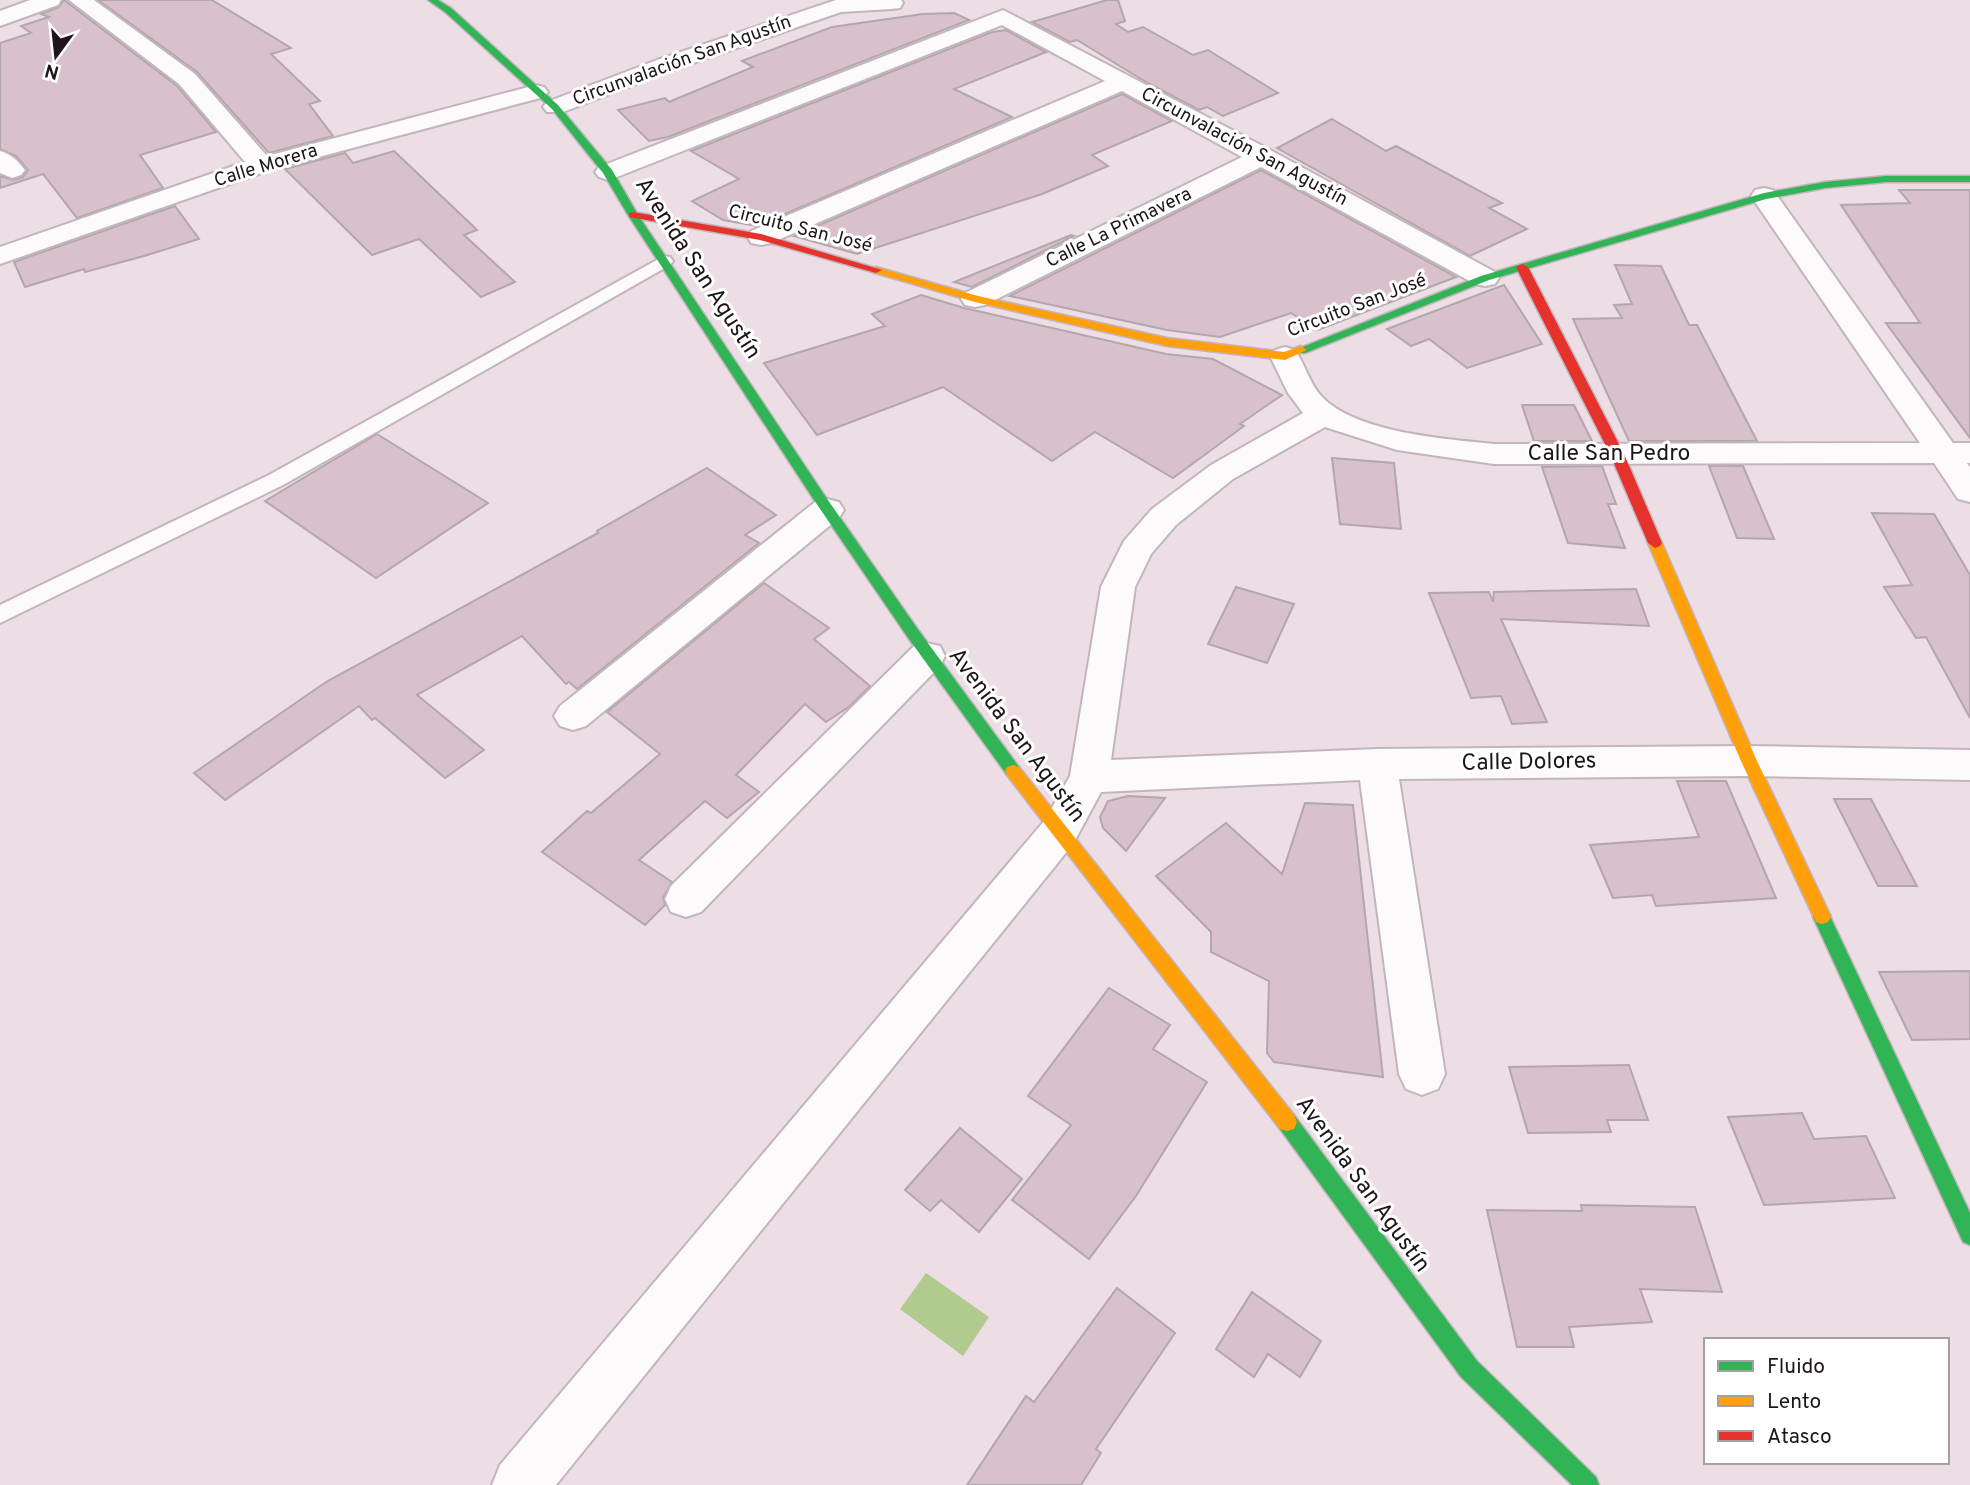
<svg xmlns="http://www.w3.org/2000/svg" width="1970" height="1485" font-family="Overpass,sans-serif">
<rect width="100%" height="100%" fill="#eddde5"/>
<polygon fill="#b1cb8e" points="926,1273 989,1317 963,1356 900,1309"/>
<g fill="#d8c0cd" stroke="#b3a6ac" stroke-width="2">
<polygon points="64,0 177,86 216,132 140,155 163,188 77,218 43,174 0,188 0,176 13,180 23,177 28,170 16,156 0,149 0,43 31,33 21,26 49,17 41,14 59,7"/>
<polygon points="98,0 212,0 291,48 271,54 320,101 309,104 333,136 269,153 197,72"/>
<polygon points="1107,0 1118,0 1125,21 1116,24 1128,32 1143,27 1193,55 1208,50 1278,93 1223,116 1207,107 1199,110 1146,82 1077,40 1070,42 1032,22"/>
<polygon points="954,13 969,20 668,137 649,141 618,110 665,98 669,102 753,67 742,61 832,27 923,14"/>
<polygon points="1006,30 1046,52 954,89 1012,117 757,226 723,220 692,201 739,179 691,151 992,32"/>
<polygon points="1122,94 1172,121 1092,155 1108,166 1042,194 857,254 794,236"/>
<polygon points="1332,119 1386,151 1396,146 1502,203 1489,208 1527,229 1470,256 1277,148"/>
<polygon points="394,151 477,230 464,235 515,282 481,297 419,239 372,255 285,169 345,153 353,163"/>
<polygon points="1261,170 1456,277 1318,330 1291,313 1220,337 1167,330 1010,296"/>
<polygon points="1899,190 1970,190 1970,438 1886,323 1920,323 1841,205 1910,203"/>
<polygon points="175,206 199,239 144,256 85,272 84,269 25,287 14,262"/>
<polygon points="1071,235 1074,236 972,287 954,282"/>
<polygon points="1615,265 1661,266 1689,325 1697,325 1757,441 1629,441 1573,319 1622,318 1614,305 1632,304"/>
<polygon points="1504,285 1542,344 1467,368 1429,339 1411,346 1387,329"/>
<polygon points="921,295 964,308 1166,354 1213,359 1282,395 1240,424 1244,426 1173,478 1095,432 1052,461 943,387 817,435 764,363 885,326 872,314"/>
<polygon points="1522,405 1574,405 1592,441 1534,441"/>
<polygon points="377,434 488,503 376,578 265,501"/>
<polygon points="1332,458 1394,463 1401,529 1340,524"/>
<polygon points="1602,466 1616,504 1608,504 1625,548 1568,543 1542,467"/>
<polygon points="1709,466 1743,466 1774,539 1737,538"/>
<polygon points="707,468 776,515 745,535 759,543 577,689 569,682 566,684 522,636 417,695 484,750 445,778 375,718 372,720 359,706 225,800 194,773 326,682 598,533 597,531"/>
<polygon points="1872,513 1934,514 1970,575 1970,718 1926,637 1916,638 1884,587 1912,585"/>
<polygon points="764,583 829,628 814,639 870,686 850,706 826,722 805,704 736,775 759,792 727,818 705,801 639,860 672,882 663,898 665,905 645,925 542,852 587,811 591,813 660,754 607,712"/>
<polygon points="1236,587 1294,604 1267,663 1208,644"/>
<polygon points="1636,589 1649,626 1501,619 1547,722 1512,724 1501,696 1471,698 1429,593 1489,592 1493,602 1494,592"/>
<polygon points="1677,781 1726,781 1776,898 1656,906 1652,895 1613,898 1590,845 1699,837"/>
<polygon points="1128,796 1165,798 1126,851 1103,828 1100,817 1108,801"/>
<polygon points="1834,799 1871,799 1917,886 1878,886"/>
<polygon points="1305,803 1353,805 1383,1077 1274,1062 1267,1053 1269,981 1211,952 1211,932 1156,876 1226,823 1282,874"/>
<polygon points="1970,971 1970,1039 1912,1040 1879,972"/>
<polygon points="1109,988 1170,1025 1153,1049 1207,1082 1136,1196 1089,1259 1012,1200 1071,1125 1028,1096"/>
<polygon points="1629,1065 1648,1120 1607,1120 1611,1132 1528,1133 1509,1067"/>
<polygon points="1802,1113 1814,1139 1866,1136 1895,1198 1764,1205 1728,1117"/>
<polygon points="960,1128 1022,1179 979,1232 941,1200 930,1211 905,1190"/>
<polygon points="1581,1205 1695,1207 1722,1292 1640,1289 1652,1322 1569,1327 1574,1347 1517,1347 1487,1210 1582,1211"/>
<polygon points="1117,1288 1175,1333 1096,1449 1101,1453 1081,1485 967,1485 1026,1396 1034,1402"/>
<polygon points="1252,1292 1321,1341 1300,1377 1268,1354 1254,1377 1216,1349"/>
</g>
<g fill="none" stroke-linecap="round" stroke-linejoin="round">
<defs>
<polygon id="lane" points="664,256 670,257 673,261 670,265 283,485 0,623 0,605 269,475"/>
<g id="street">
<polygon points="30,0 61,0 58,5 0,26 0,11"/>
<polygon points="69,0 94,0 195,74 267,156 536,85 544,87 548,92 544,97 270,170 0,264 0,247 245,162 179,84"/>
<polygon points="836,0 901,0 903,3 900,8 892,9 841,12 673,70 563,112 547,112 543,107 547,102 657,60"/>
<polygon points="1003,10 1272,151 1495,272 1499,278 1495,284 1485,286 1475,284 1261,167 985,305 975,307 965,305 961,299 965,293 1242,157 1122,91 771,243 761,245 751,243 748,237 751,231 1105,81 1002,25 617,177 608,180 599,177 595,172 599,167"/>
<path d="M 0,151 C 11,154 18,161 25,170 L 21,175 L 12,178 L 0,173 Z"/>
<path d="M 1764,188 L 1773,190 L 1953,443 L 1970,443 L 1970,463 L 1967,463 L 1970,467 L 1970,502 L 1958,499 L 1934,463 L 1494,464 L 1397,450 L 1325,427 L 1233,479 L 1176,525 L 1151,554 L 1135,587 L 1111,760 L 1377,749 L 1749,746 L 1970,750 L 1970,780 L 1749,776 L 1399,779 L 1445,1074 L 1438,1089 L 1422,1095 L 1406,1089 L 1399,1074 L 1360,780 L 1101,792 L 1073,844 L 556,1485 L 492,1485 L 500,1465 L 1045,820 L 1070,776 L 1101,587 L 1124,541 L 1152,509 L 1211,465 L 1303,413 L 1288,393 L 1270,356 L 1275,350 L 1285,347 L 1295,350 C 1305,364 1310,385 1322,397 C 1357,433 1446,439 1494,444 L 1920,443 L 1751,196 L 1755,190 Z"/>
<polygon points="827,499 839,502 844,510 839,518 586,726 573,730 560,726 554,716 560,706 815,502"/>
<polygon points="927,643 940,646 945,656 940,666 701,912 686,917 671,912 665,899 671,886 914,646"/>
</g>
<g id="fast">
<polygon points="428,0 438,0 451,8 558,105 612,170 638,215 823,493 919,631 1019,767 1021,771 1019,775 1007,775 909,639 814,500 628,215 603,173 552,109 445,12"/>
<polygon points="1886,176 1970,176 1970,182 1886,182 1825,188 1766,199 1489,280 1305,353 1297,353 1295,350 1481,276 1764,193 1825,182"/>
<polygon points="1822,910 1828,912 1970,1213 1970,1245 1963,1242 1813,917 1816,912"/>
<polygon points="1287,1113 1294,1115 1477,1361 1596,1477 1599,1485 1572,1485 1461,1377 1280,1129 1277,1122 1280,1115"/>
</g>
<g id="slow">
<polygon points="876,267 978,296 1167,338 1284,352 1301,346 1307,350 1285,360 1167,346 975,302 872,272 872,268"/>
<polygon points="1655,538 1662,543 1757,761 1831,917 1828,922 1822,924 1816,922 1741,761 1648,543"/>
<polygon points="1013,765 1019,767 1294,1115 1297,1122 1294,1129 1287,1131 1280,1129 1007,775 1005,771 1007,767"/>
</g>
<g id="jam">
<polygon points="633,212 761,234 882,270 876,273 760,240 629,217 629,213"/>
<polygon points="1522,264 1528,267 1624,454 1662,543 1660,546 1655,548 1648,543 1610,454 1516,267"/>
</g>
</defs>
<use href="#lane" stroke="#c2b5bc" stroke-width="4"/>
<use href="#street" stroke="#c2b5bc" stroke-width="4"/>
<use href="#fast" stroke="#c2b5bc" stroke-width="3"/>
<use href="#slow" stroke="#c2b5bc" stroke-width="3"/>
<use href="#jam" stroke="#c2b5bc" stroke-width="3"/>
<use href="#lane" fill="#fcfafb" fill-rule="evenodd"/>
<use href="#street" fill="#fcfafb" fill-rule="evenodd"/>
<use href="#fast" fill="#30b455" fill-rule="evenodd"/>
<use href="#slow" fill="#ff9f0a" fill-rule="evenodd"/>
<use href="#jam" fill="#e5322d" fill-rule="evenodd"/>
</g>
<g text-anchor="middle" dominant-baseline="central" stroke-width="6" stroke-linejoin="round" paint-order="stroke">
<g font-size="19" fill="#1e1419" stroke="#fff">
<text transform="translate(682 61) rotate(-20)">Circunvalación San Agustín</text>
<text transform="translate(1244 147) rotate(28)">Circunvalación San Agustín</text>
<text transform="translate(266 166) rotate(-17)">Calle Morera</text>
<text transform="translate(1119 228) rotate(-26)">Calle La Primavera</text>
<text transform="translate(800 229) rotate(14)">Circuito San José</text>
<text transform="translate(1357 306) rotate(-21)">Circuito San José</text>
</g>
<g font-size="23" fill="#1e1419" stroke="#fff">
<text transform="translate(697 269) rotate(57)">Avenida San Agustín</text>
<text x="1609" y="454">Calle San Pedro</text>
<text transform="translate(1016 736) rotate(53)">Avenida San Agustín</text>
<text transform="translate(1529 763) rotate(-1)">Calle Dolores</text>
<text transform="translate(1362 1185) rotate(54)">Avenida San Agustín</text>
</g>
</g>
<rect x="1704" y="1338" width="245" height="126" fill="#ffffff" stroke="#a5a1a3" stroke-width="2"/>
<rect x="1718" y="1361" width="35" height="10" fill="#30b455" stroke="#a5a1a3" stroke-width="2"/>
<text x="1767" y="1373" font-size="21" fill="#1e1419">Fluido</text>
<rect x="1718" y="1396" width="35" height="10" fill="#ff9f0a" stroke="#a5a1a3" stroke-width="2"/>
<text x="1767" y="1408" font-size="21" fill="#1e1419">Lento</text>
<rect x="1718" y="1431" width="35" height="10" fill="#e5322d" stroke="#a5a1a3" stroke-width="2"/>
<text x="1767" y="1443" font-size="21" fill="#1e1419">Atasco</text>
<g transform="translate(56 56) rotate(195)" stroke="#ffffff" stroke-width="5" paint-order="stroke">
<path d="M0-5L12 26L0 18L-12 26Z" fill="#1e1419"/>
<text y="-10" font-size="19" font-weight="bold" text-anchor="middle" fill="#1e1419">N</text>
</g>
</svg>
